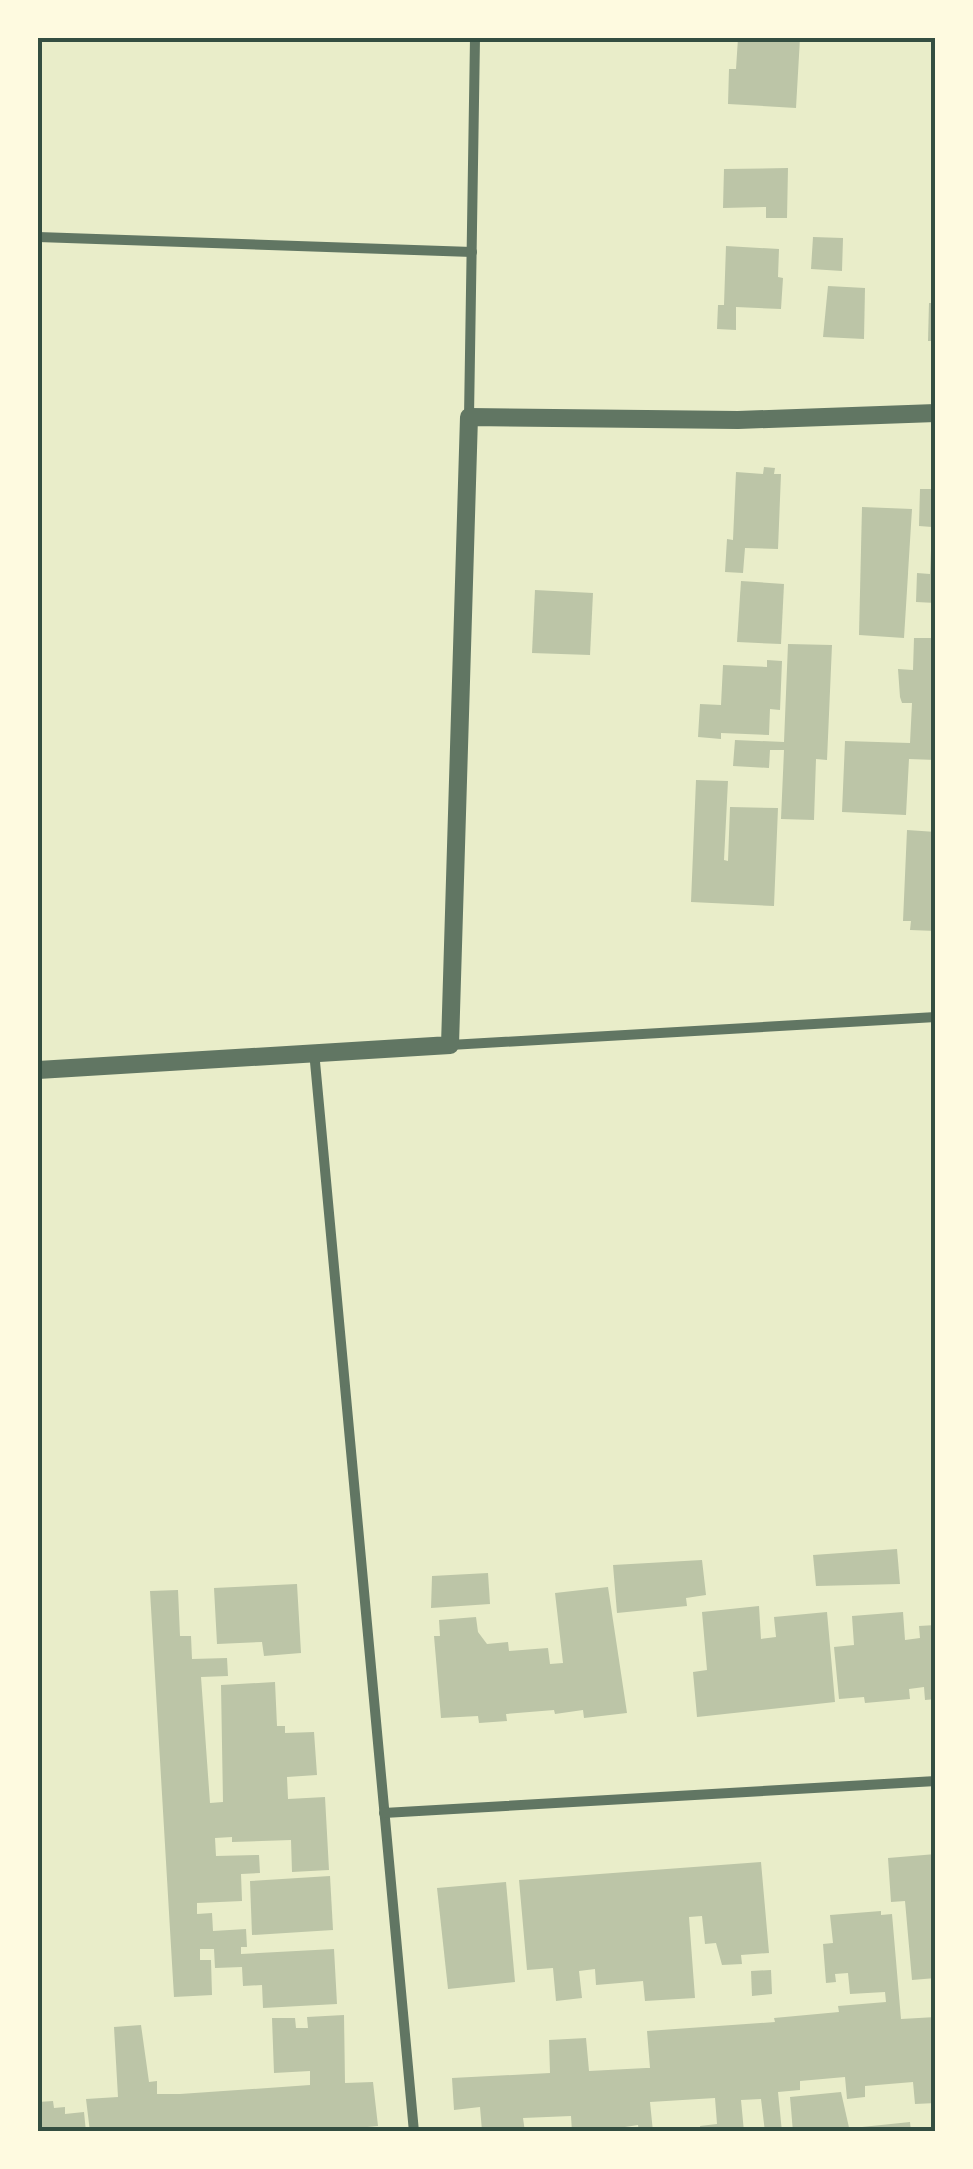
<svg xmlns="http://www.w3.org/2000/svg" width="973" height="2169" font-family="'Alegreya Sans',sans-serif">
<rect width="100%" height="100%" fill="#e9edc9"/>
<g fill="#bcc5a7">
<polygon points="738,38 800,38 796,108 728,104 729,69 736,69"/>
<polygon points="788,168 787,218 766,218 766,207 723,208 724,169"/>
<polygon points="813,237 843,238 842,271 811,269"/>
<polygon points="726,246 779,249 778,277 783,278 781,309 736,307 736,330 717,329 718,305 724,305"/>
<polygon points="828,286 865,288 864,339 823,337"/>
<polygon points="929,303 936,303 936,341 928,341"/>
<polygon points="764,467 775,468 774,474 781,474 778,549 745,548 743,573 725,572 727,539 733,540 736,472 763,474"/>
<polygon points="920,489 936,489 936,603 916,602 917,573 930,574 932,527 919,526"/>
<polygon points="862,507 912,509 904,638 859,635"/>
<polygon points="741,581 784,584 781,644 737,642"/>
<polygon points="535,590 593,593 590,655 532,653"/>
<polygon points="914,638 936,638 936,760 909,759 906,815 842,812 845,741 910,743 912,703 902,703 900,697 898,669 913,670"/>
<polygon points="788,644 832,645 827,760 816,759 814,820 781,819 784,750 770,750 769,768 733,766 735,740 784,742"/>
<polygon points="767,660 782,661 780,710 770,709 769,735 721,733 721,739 698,737 700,704 721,705 723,665 767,667"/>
<polygon points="696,780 728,781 724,860 728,861 730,807 778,808 774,906 691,902"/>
<polygon points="907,830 936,832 936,931 910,930 911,921 903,921"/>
<polygon points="897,1549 900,1584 816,1586 813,1555"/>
<polygon points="702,1560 706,1595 686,1598 687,1606 617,1613 613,1565"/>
<polygon points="488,1573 490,1604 431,1608 432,1576"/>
<polygon points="297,1584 301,1653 264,1656 262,1642 217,1644 214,1588"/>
<polygon points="608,1587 627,1713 584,1718 583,1710 555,1714 554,1710 506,1714 507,1721 479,1723 478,1716 441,1718 434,1636 440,1636 439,1620 476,1617 478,1632 487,1644 508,1642 509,1651 548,1648 550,1664 563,1663 555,1593"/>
<polygon points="178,1590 180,1636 191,1636 192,1659 227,1658 228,1676 201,1677 210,1803 223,1802 221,1685 275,1682 277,1726 285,1726 285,1733 314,1732 317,1775 287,1777 288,1799 325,1797 329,1870 292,1872 291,1840 232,1842 232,1837 215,1838 216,1856 259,1855 260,1873 241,1874 242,1901 197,1903 197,1914 212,1913 213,1931 246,1929 247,1947 241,1947 241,1954 334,1949 337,2004 263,2008 262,1985 243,1986 242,1967 215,1968 214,1949 200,1949 200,1960 211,1960 212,1995 174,1997 150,1591"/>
<polygon points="759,1606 761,1639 776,1637 774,1617 827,1612 835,1702 697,1717 693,1672 707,1670 702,1612"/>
<polygon points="903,1612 905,1640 920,1638 919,1626 936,1625 936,1699 925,1700 924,1687 909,1689 910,1699 865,1703 864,1697 839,1699 834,1647 854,1645 852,1616"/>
<polygon points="936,1854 936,1978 912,1980 905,1901 891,1902 888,1858"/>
<polygon points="761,1862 769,1953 741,1955 742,1964 722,1965 716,1943 705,1944 702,1916 689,1917 695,1998 645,2001 643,1981 596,1985 595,1969 579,1971 582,1998 556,2001 553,1968 527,1970 519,1880"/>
<polygon points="330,1876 333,1930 252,1935 250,1881"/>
<polygon points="506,1882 515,1982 448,1989 437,1888"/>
<polygon points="881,1911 881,1915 892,1914 901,2019 936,2017 936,2103 915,2104 913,2082 865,2086 865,2097 847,2099 845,2077 800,2081 800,2090 778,2092 782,2132 765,2132 761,2099 741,2100 744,2132 701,2132 700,2126 717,2124 715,2098 650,2102 653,2132 639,2132 638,2125 625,2127 626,2132 572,2132 571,2116 523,2118 525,2132 482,2131 480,2107 454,2110 452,2078 550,2073 549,2040 586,2038 589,2071 646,2068 650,2068 647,2031 775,2022 774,2018 839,2012 838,2006 886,2002 885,1992 850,1994 848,1973 835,1974 836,1982 826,1983 823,1944 833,1943 830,1915"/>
<polygon points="771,1970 772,1994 752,1996 751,1971"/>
<polygon points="344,2015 345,2083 373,2082 378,2126 314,2132 90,2132 86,2099 118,2097 114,2027 141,2025 149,2082 157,2081 157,2094 180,2094 310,2085 310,2071 274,2073 272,2018 295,2018 296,2028 308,2028 307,2017"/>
<polygon points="841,2092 850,2132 793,2132 790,2097"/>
<polygon points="53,2101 54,2108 65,2107 65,2114 84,2112 86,2132 38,2132 38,2102"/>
<polygon points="910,2122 911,2132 863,2132 862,2127"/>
</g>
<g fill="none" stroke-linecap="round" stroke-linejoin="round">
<g stroke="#617663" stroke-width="10">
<polyline points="38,237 472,252"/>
<polyline points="469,417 475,38"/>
<polyline points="450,1045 936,1017"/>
<polyline points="314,1051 414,2132"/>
<polyline points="384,1813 936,1781"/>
</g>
<polyline stroke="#617663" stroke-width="18" points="38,1070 450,1045 469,417 738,420 936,413"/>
</g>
<rect width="973" height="2169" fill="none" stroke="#fefae0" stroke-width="80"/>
<rect x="40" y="40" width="893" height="2089" fill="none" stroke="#344e41" stroke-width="4"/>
</svg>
